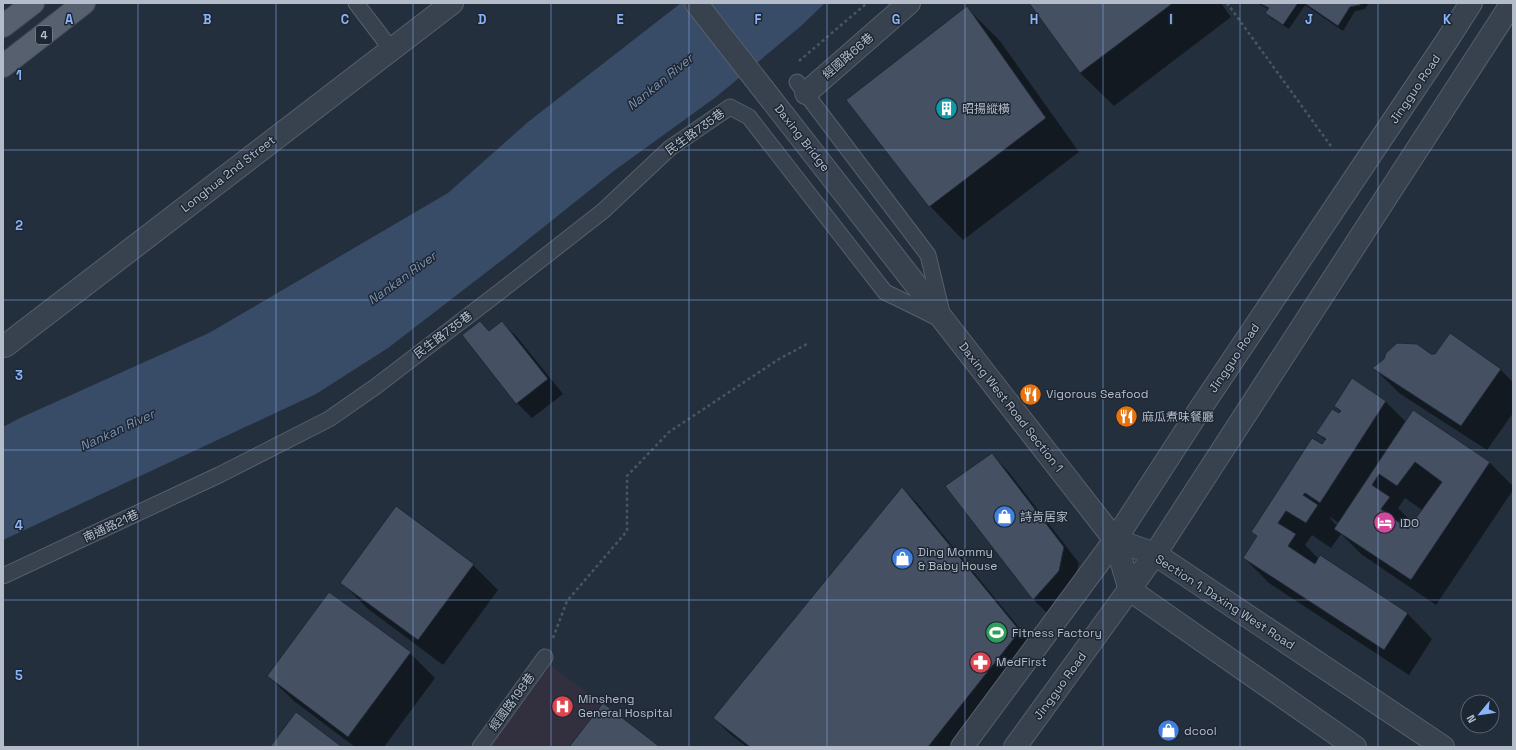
<svg xmlns="http://www.w3.org/2000/svg" width="1516" height="750" font-family="'Space Grotesk','Noto Sans TC',sans-serif">
<rect width="100%" height="100%" fill="#242f3e"/>
<polygon fill="#32303f" points="550,665 661,747 490,747"/>
<polygon fill="#394c67" points="681,3 825,3 801,26 716,97 615,170 510,254 388,348 316,394 3,540 3,427 20,418 209,333 448,193 528,122"/>
<g fill="#0007" fill-rule="evenodd">
<polygon points="1030,3 1221,3 1231,17 1114,106 1080,73"/>
<polygon points="1257,3 1369,3 1365,9 1355,11 1343,31 1305,5 1289,29 1271,18 1266,13 1269,10"/>
<polygon points="967,8 1000,41 1079,152 963,240 930,206 847,100"/>
<polygon points="480,322 490,332 502,322 517,337 563,394 532,418 517,403 463,336"/>
<polygon points="1451,334 1501,370 1513,382 1513,413 1487,450 1399,393 1374,368 1436,355"/>
<path d="M 1352,380 L 1386,402 L 1406,422 L 1414,411 L 1490,463 L 1513,486 L 1513,490 L 1436,605 L 1361,554 L 1341,534 L 1331,548 L 1312,535 L 1305,545 L 1319,559 L 1407,613 L 1432,639 L 1409,675 L 1269,583 L 1244,558 L 1257,537 L 1253,532 L 1326,441 L 1317,433 L 1339,415 L 1341,412 L 1335,406 ZM 1405,498 L 1422,510 L 1413,523 L 1398,508 ZM 1330,517 L 1339,523 L 1337,526 L 1330,518 Z"/>
<polygon points="992,454 1007,470 1079,563 1073,586 1048,614 1033,599"/>
<polygon points="902,488 917,503 1035,647 955,747 747,747 729,733 714,718"/>
<polygon points="473,565 498,590 443,665 367,608 341,582"/>
<polygon points="410,653 435,678 384,747 355,747 294,701 268,676"/>
</g>
<g fill="#455162" stroke="#1f2835" fill-rule="evenodd">
<polygon points="1029,3 1173,3 1080,73"/>
<polygon points="1259,3 1298,3 1283,25 1265,13 1269,8"/>
<polygon points="1304,3 1361,3 1360,5 1350,7 1338,26"/>
<polygon points="967,6 1046,118 929,207 846,100"/>
<polygon points="480,321 489,331 502,321 548,379 516,404 462,335"/>
<polygon points="1450,333 1501,369 1461,426 1372,368 1384,359 1386,353 1397,343 1417,344 1431,354 1435,354"/>
<polygon points="1352,378 1386,401 1320,503 1305,493 1303,495 1318,505 1306,523 1286,511 1278,523 1296,534 1288,546 1315,564 1320,555 1408,613 1384,650 1243,558 1257,536 1251,532 1312,438 1322,444 1326,439 1316,433 1332,409 1339,413 1341,411 1334,406"/>
<path d="M 1413,410 L 1490,462 L 1411,580 L 1334,529 ZM 1415,462 L 1442,482 L 1408,529 L 1381,509 L 1390,497 L 1372,485 L 1379,474 L 1397,486 Z"/>
<polygon points="992,453 1064,547 1059,571 1033,600 945,486"/>
<polygon points="902,487 1020,631 928,747 750,747 713,718"/>
<polygon points="396,506 474,564 418,640 340,583"/>
<polygon points="329,592 411,652 348,737 267,676"/>
<polygon points="603,703 660,747 569,747"/>
<polygon points="296,712 342,747 270,747"/>
</g>
<g fill="none" stroke-linecap="round" stroke-linejoin="round">
<defs>
<g id="service">
<polyline points="356,3 391,49"/>
<polyline points="3,576 219,475 329,419 375,387 502,290 603,211 670,148 730,107 749,117 885,292 944,321 928,255 797,82"/>
<polyline points="480,747 545,657"/>
</g>
<g id="minor">
<polyline points="696,3 1115,540"/>
<polyline points="806,93 909,3"/>
<polyline points="5,346 452,3"/>
</g>
<g id="tertiary">
<polyline points="1115,540 1155,554 1443,747"/>
<polyline points="1115,540 1130,590 1355,747"/>
<polyline points="962,747 1115,540 1200,409 1446,42 1471,3"/>
<polyline points="1015,747 1155,554 1512,3"/>
</g>
<g id="primary">
<polyline points="3,26 33,3"/>
<polyline points="3,66 84,3"/>
</g>
</defs>
<use href="#service" stroke="#565f6c" stroke-width="17"/>
<use href="#minor" stroke="#565f6c" stroke-width="24"/>
<use href="#tertiary" stroke="#565f6c" stroke-width="24"/>
<use href="#primary" stroke="#414a57" stroke-width="24"/>
<g stroke="#44595c" stroke-width="2.5" stroke-dasharray="3 3" stroke-linecap="butt">
<polyline points="1227,3 1333,149"/>
<polyline points="799,61 867,3"/>
<polyline points="553,638 567,601 627,531 627,476 669,432 779,359 809,343"/>
</g>
<use href="#service" stroke="#38414e" stroke-width="15"/>
<use href="#minor" stroke="#38414e" stroke-width="22"/>
<use href="#tertiary" stroke="#38414e" stroke-width="22"/>
<use href="#primary" stroke="#56606e" stroke-width="22"/>
</g>
<path fill="none" stroke="#8ab4f8" stroke-width="1" stroke-opacity="0.55" d="M 138,3 L 138,747M 276,3 L 276,747M 413,3 L 413,747M 551,3 L 551,747M 689,3 L 689,747M 827,3 L 827,747M 965,3 L 965,747M 1103,3 L 1103,747M 1240,3 L 1240,747M 1378,3 L 1378,747M 3,150 L 1513,150M 3,300 L 1513,300M 3,450 L 1513,450M 3,600 L 1513,600"/>
<defs>
<symbol id="building-disc" viewBox="-11 -11 22 22"><circle r="9.5" fill="#0f9aa8" stroke="#1d2633"/><path d="M-4-6H4V6H1V3H-1V6H-4ZM-2.5-4.3h1.7v1.8h-1.7ZM.8-4.3h1.7v1.8H.8ZM-2.5-1h1.7V.8h-1.7ZM.8-1h1.7V.8H.8Z" fill="#fff"/></symbol>
<symbol id="restaurant-disc" viewBox="-11 -11 22 22"><circle r="9.5" fill="#e8710a" stroke="#1d2633"/><path d="M-5-6h1v4h1v-4h1v4h1v-4h1v5L-1.5 .5V6h-2V.5L-5-1ZM5-6V6H3V1.5H1.5Q1.5-4 5-6Z" fill="#fff"/></symbol>
<symbol id="shop-disc" viewBox="-11 -11 22 22"><circle r="9.5" fill="#3f7fe0" stroke="#1d2633"/><path d="M-5-2.5h2.3a2.7 3.5 0 0 1 5.4 0H5L5.5 6h-11ZM-1.5-2.5h3a1.5 2.3 0 0 0-3 0Z" fill="#fff"/></symbol>
<symbol id="hotel-disc" viewBox="-11 -11 22 22"><circle r="9.5" fill="#d1479c" stroke="#1d2633"/><path d="M-6-4.5h1.5V1H6V5H4.5V3h-9V5H-6ZM-4 0a1.8 1.8 0 1 1 3.6 0ZM.5 0V-2.5h3Q6-2.5 6 0Z" fill="#fff"/></symbol>
<symbol id="stadium-disc" viewBox="-11 -11 22 22"><circle r="9.5" fill="#2e9e5b" stroke="#1d2633"/><path d="M0-5a6.5 5 0 1 0 0 10a6.5 5 0 1 0 0-10ZM-3.5-1.8h7v3.6h-7Z" fill="#fff"/></symbol>
<symbol id="pharmacy-disc" viewBox="-11 -11 22 22"><circle r="9.5" fill="#e0444e" stroke="#1d2633"/><path d="M-2-6h4v4h4v4h-4v4h-4v-4h-4v-4h4Z" fill="#fff"/></symbol>
<symbol id="hospital-disc" viewBox="-11 -11 22 22"><circle r="9.5" fill="#e0444e" stroke="#1d2633"/><path d="M-5-5h3v3.5h4V-5h3V5h-3V1.5h-4V5h-3Z" fill="#fff"/></symbol>
</defs>
<g fill-rule="evenodd">
<use href="#building-disc" x="934" y="96" width="25" height="25"/>
<use href="#restaurant-disc" x="1018" y="382" width="25" height="25"/>
<use href="#restaurant-disc" x="1114" y="404" width="25" height="25"/>
<use href="#shop-disc" x="992" y="504" width="25" height="25"/>
<use href="#hotel-disc" x="1372" y="510" width="25" height="25"/>
<use href="#shop-disc" x="890" y="546" width="25" height="25"/>
<use href="#stadium-disc" x="984" y="620" width="25" height="25"/>
<use href="#pharmacy-disc" x="968" y="650" width="25" height="25"/>
<use href="#hospital-disc" x="550" y="694" width="25" height="25"/>
<use href="#shop-disc" x="1156" y="718" width="25" height="25"/>
</g>
<g text-anchor="middle" dominant-baseline="central" stroke-width="3" stroke-linejoin="round" paint-order="stroke">
<rect fill="#1d2633" stroke="#878f9c" stroke-width="1" x="36" y="26" width="16" height="18" rx="3"/>
<g font-size="11" font-weight="bold" fill="#b4bcc9">
<text x="44" y="35">4</text>
</g>
<g font-size="12" fill="#b4bcc9" stroke="#1d2633">
<text transform="translate(848 56) rotate(-41)">經國路66巷</text>
<text transform="translate(1415 89) rotate(-56)">Jingguo Road</text>
<text transform="translate(695 132) rotate(-36)">民生路735巷</text>
<text transform="translate(802 138) rotate(52)">Daxing Bridge</text>
<text transform="translate(228 174) rotate(-38)">Longhua 2nd Street</text>
<text transform="translate(443 335) rotate(-37)">民生路735巷</text>
<text transform="translate(1234 358) rotate(-56)">Jingguo Road</text>
<text transform="translate(1011 407) rotate(52)">Daxing West Road Section 1</text>
<text transform="translate(111 526) rotate(-25)">南通路21巷</text>
<text transform="translate(1225 602) rotate(33)">Section 1, Daxing West Road</text>
<text transform="translate(1060 686) rotate(-54)">Jingguo Road</text>
<text transform="translate(512 702) rotate(-54)">經國路198巷</text>
</g>
<g font-size="12" fill="#b4bcc9" stroke="#1d2633" text-anchor="start">
<text x="962" y="109">昭揚縱橫</text>
<text x="1046" y="394">Vigorous Seafood</text>
<text x="1142" y="417">麻瓜煮味餐廳</text>
<text x="1020" y="517">詩肯居家</text>
<text x="1400" y="523">IDO</text>
<text x="918" y="552">Ding Mommy<tspan x="918" dy="14">&amp; Baby House</tspan></text>
<text x="1012" y="633">Fitness Factory</text>
<text x="996" y="662">MedFirst</text>
<text x="578" y="699">Minsheng<tspan x="578" dy="14">General Hospital</tspan></text>
<text x="1184" y="731">dcool</text>
</g>
<g font-size="13" font-style="italic" fill="#7c92b1" stroke="#1d2633">
<text transform="translate(660 82) rotate(-39)">Nankan River</text>
<text transform="translate(402 278) rotate(-36)">Nankan River</text>
<text transform="translate(117 430) rotate(-25)">Nankan River</text>
</g>
</g>
<g font-size="13" text-anchor="middle" font-weight="bold" fill="#8ab4f8" stroke="#1d2633" stroke-width="3" stroke-linejoin="round" paint-order="stroke">
<text x="69" y="24">A</text>
<text x="207" y="24">B</text>
<text x="345" y="24">C</text>
<text x="482" y="24">D</text>
<text x="620" y="24">E</text>
<text x="758" y="24">F</text>
<text x="896" y="24">G</text>
<text x="1034" y="24">H</text>
<text x="1171" y="24">I</text>
<text x="1309" y="24">J</text>
<text x="1447" y="24">K</text>
<text x="19" y="80">1</text>
<text x="19" y="230">2</text>
<text x="19" y="380">3</text>
<text x="19" y="530">4</text>
<text x="19" y="680">5</text>
</g>
<rect width="1516" height="750" fill="none" stroke="#b4bcc9" stroke-width="8"/>
<g transform="translate(1480 714) rotate(241)"><circle r="19" fill="#1d2633" stroke="#59626f"/>
<path d="M0-3L7 15L0 10L-7 15Z" fill="#8ab4f8"/>
<text y="-6" font-size="11" font-weight="bold" text-anchor="middle" fill="#b4bcc9">N</text>
</g>
</svg>
